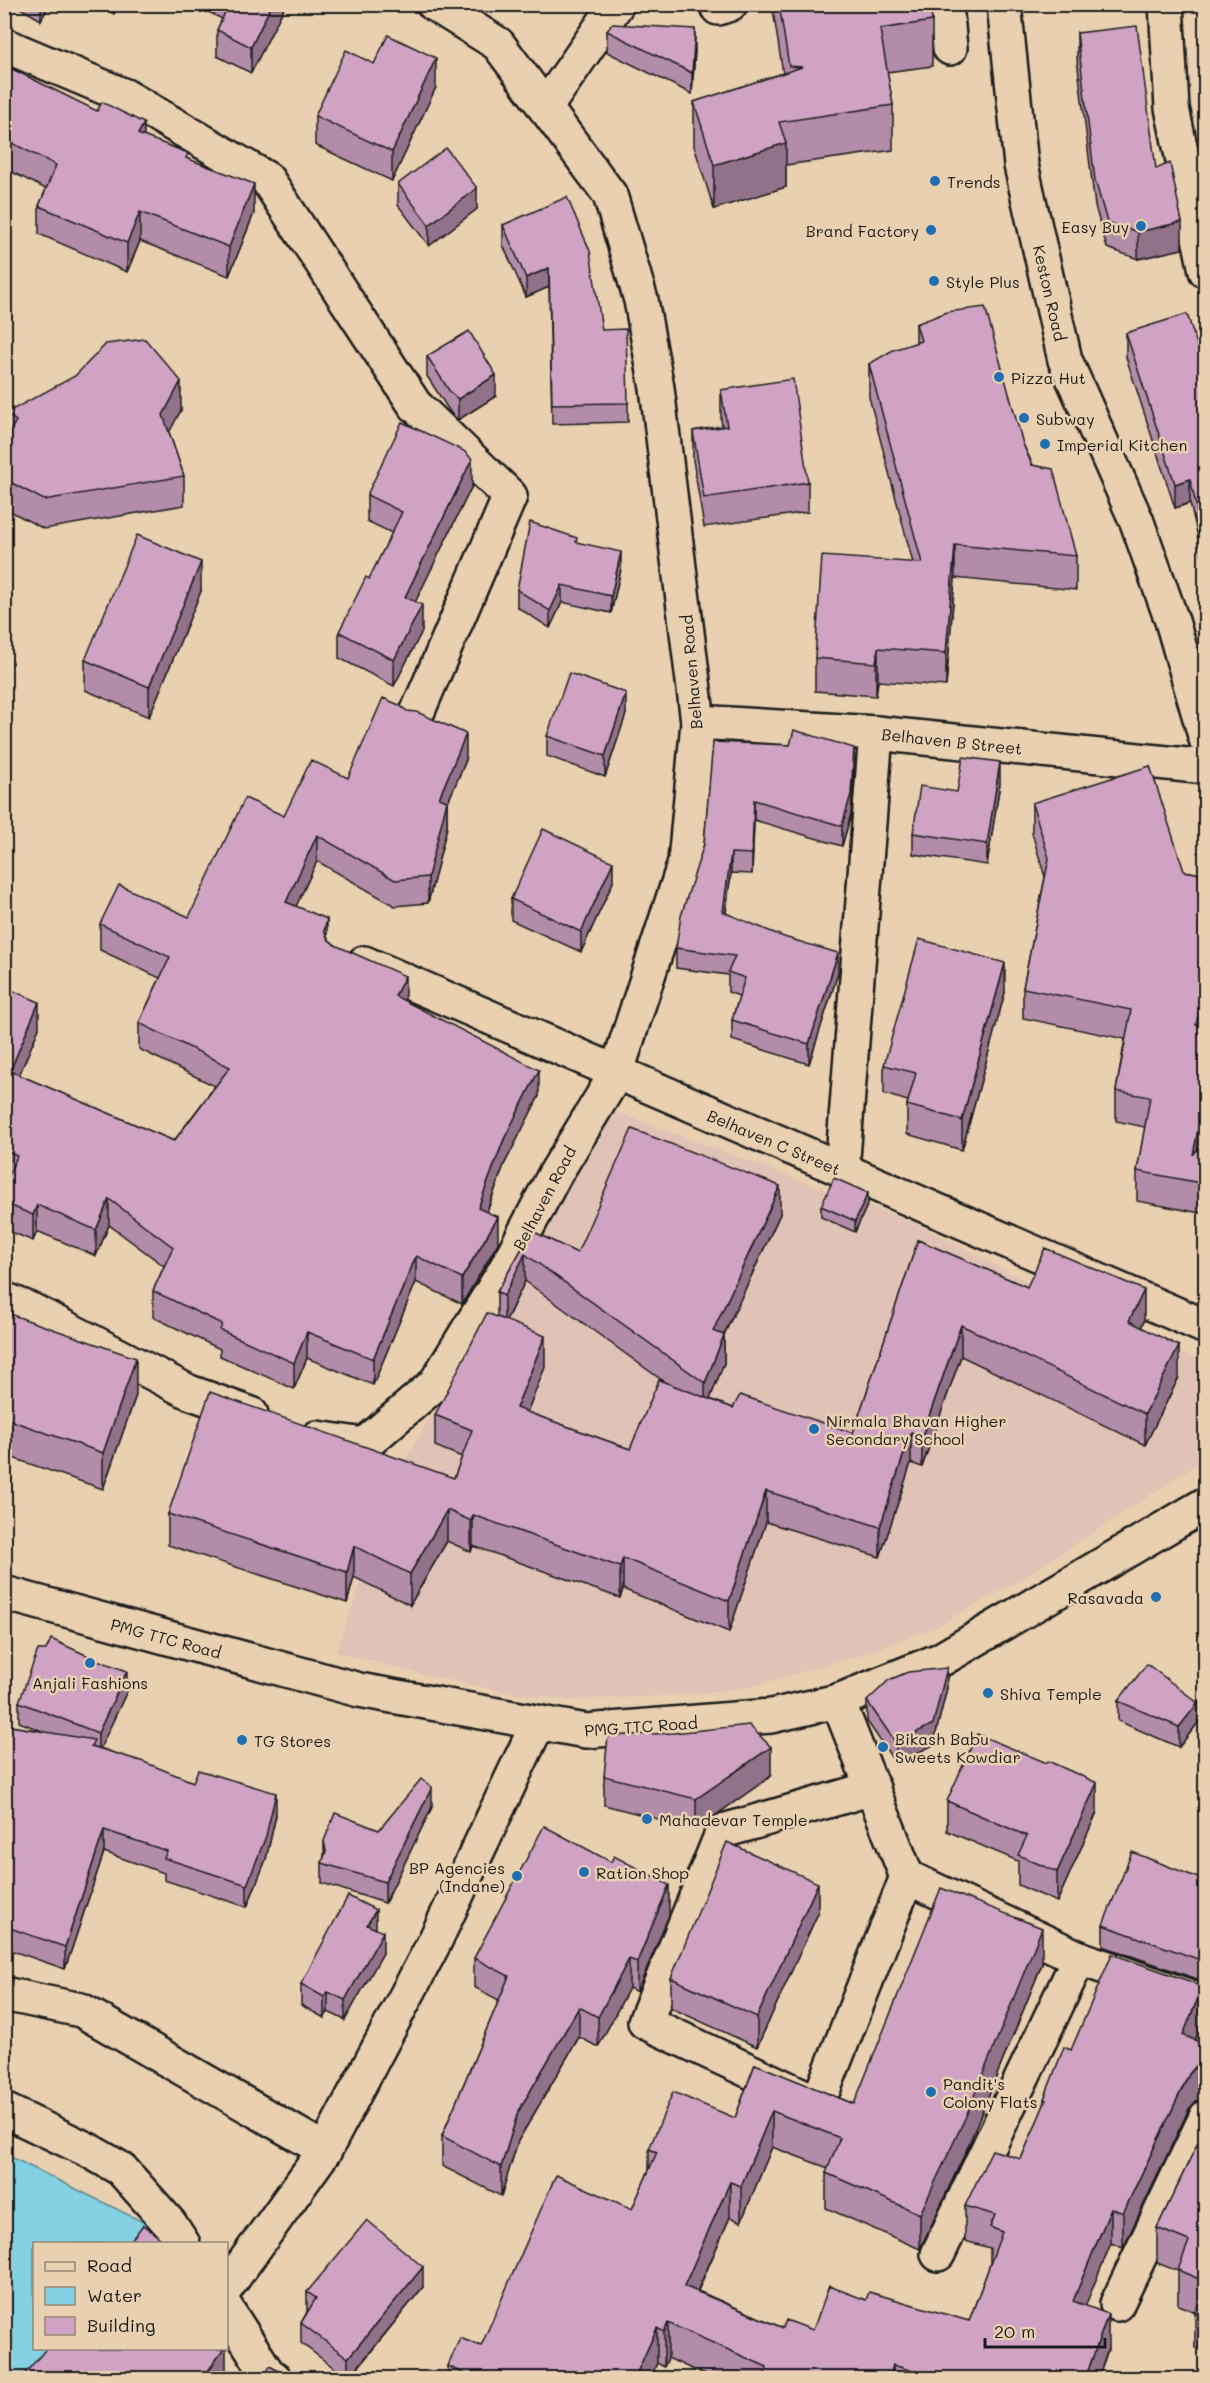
<svg xmlns="http://www.w3.org/2000/svg" width="1210" height="2383" font-family="Mali,sans-serif">
<rect width="100%" height="100%" fill="#e8d0b0"/>
<filter id="ink" filterUnits="userSpaceOnUse"><feTurbulence type="fractalNoise" baseFrequency=".0167" numOctaves="2"/><feDisplacementMap in="SourceGraphic" scale="12" xChannelSelector="R" yChannelSelector="G"/><feConvolveMatrix kernelMatrix="1 2 1 2 8 2 1 2 1" color-interpolation-filters="sRGB"/></filter>
<g filter="url(#ink)">
<polygon fill="#e1c2b6" points="616,1112 916,1223 1084,1312 1205,1362 1205,1459 1023,1578 934,1628 861,1655 750,1687 688,1695 570,1700 504,1692 425,1675 336,1652 402,1465 539,1232 598,1136"/>
<polygon fill="#84d1e4" stroke="#5a8994" stroke-width="1.5" points="11,2157 147,2224 132,2243 34,2244 34,2348 52,2349 23,2378 5,2378 4,2166"/>
<g fill="none" stroke-linecap="round" stroke-linejoin="round">
<defs>
<g id="minor">
<polyline points="716,4 718,8 730,4"/>
<polyline points="946,4 950,48"/>
<polyline points="1004,4 1021,165 1065,360 1137,522 1172,621 1206,739"/>
<polyline points="1166,4 1172,108 1206,271"/>
<polyline points="4,45 125,96 267,179 415,405 510,496 414,720"/>
<polyline points="545,108 617,4"/>
<polyline points="698,722 876,733 1206,767"/>
<polyline points="364,963 1206,1327"/>
<polyline points="842,1171 876,733"/>
<polyline points="4,1299 31,1310 189,1392 251,1414"/>
<polyline points="317,1438 364,1445 435,1384 504,1272 554,1176 616,1074 685,862 698,722 657,388 641,300 610,195 498,44 434,4"/>
<polyline points="4,1593 359,1690 586,1731 771,1716 838,1701 940,1660 1206,1504"/>
<polyline points="838,1701 907,1877 1079,1958 1202,2001 1206,2005"/>
<polyline points="873,1788 723,1831 645,2022 818,2103 907,1877"/>
<polyline points="4,1994 81,2010 325,2150"/>
<polyline points="4,2110 88,2150 121,2169 170,2224 183,2244"/>
<polyline points="938,2254 1079,1958"/>
<polyline points="226,2288 325,2150 434,1943 538,1723"/>
<polyline points="1117,2304 1206,2117"/>
<polyline points="226,2308 268,2374 274,2378"/>
</g>
</defs>
<use href="#minor" stroke="#1c1c1c" stroke-width="38"/>
<use href="#minor" stroke="#e8d0b0" stroke-width="33"/>
</g>
<g fill="#b38ca9" stroke="#1c1c1c" stroke-width="1.5" fill-rule="evenodd">
<polygon points="13,4 50,4 41,20"/>
<polygon points="96,4 119,4 114,14"/>
<polygon points="194,4 286,4 251,73 217,56 217,30 222,19"/>
<polygon points="772,4 930,4 932,21 932,66 887,72 893,105 893,150 786,165 786,187 714,209 694,146 694,102 783,73"/>
<polygon points="1184,4 1206,4 1206,11 1185,7"/>
<polygon points="607,31 695,50 692,94 607,52"/>
<polygon points="1077,33 1156,169 1182,249 1138,259 1107,248 1095,206 1077,59"/>
<polygon points="374,64 436,87 392,181 315,145 315,116"/>
<polygon points="4,65 188,159 254,213 229,276 140,241 127,272 39,234 39,206 46,189 4,168"/>
<polygon points="398,184 477,209 429,246 398,205"/>
<polygon points="503,225 602,330 628,403 628,422 552,424 549,287 526,297 503,245"/>
<polygon points="916,324 1023,444 1076,556 1076,590 955,578 946,686 878,681 876,696 815,691 815,658 913,563 869,397 869,364 916,343"/>
<polygon points="1126,333 1206,372 1206,571 1190,503 1175,508 1126,357"/>
<polygon points="427,356 496,396 458,420 450,412 427,376"/>
<polygon points="721,390 808,482 808,512 704,527 693,460 693,431 722,426 721,419"/>
<polygon points="181,410 169,432 184,476 184,505 44,529 4,508 4,443 6,440 6,413"/>
<polygon points="472,486 415,602 422,631 394,686 339,658 339,632 369,579 392,533 367,521 367,495"/>
<polygon points="577,543 621,569 611,613 562,602 550,628 517,607 517,590"/>
<polygon points="201,591 149,717 85,690 85,660"/>
<polygon points="626,714 605,777 547,756 547,736"/>
<polygon points="790,745 854,768 851,814 842,846 754,820 752,874 731,873 726,913 838,973 809,1064 732,1040 732,1020 739,996 728,992 728,975 676,968 676,948 704,844"/>
<polygon points="466,760 447,804 447,827 428,903 395,906 317,861 296,906 328,939 405,1001 539,1096 504,1165 487,1212 498,1243 462,1304 416,1282 373,1385 307,1358 294,1389 220,1356 220,1349 153,1317 153,1291 164,1266 109,1225 96,1256 37,1231 33,1241 4,1229 4,1186 8,1178 4,1176 4,987 39,1028 19,1075 174,1141 215,1086 139,1049 139,1023 160,978 100,950 100,924 189,917 284,816 348,778"/>
<polygon points="1000,783 987,865 913,854 913,833"/>
<polygon points="1032,803 1184,871 1206,875 1206,1009 1202,1026 1206,1027 1206,1119 1201,1145 1206,1138 1206,1214 1137,1201 1137,1171 1145,1127 1116,1121 1116,1091 1125,1039 1023,1018 1023,988 1045,877 1032,833"/>
<polygon points="613,882 581,952 511,920 511,899"/>
<polygon points="1005,992 962,1150 907,1134 907,1105 908,1101 884,1094 884,1065"/>
<polygon points="868,1203 855,1232 821,1217 821,1206"/>
<path d="M 780,1214 L 724,1335 L 724,1363 L 710,1399 L 733,1408 L 853,1433 L 918,1240 L 1027,1287 L 1144,1321 L 1141,1327 L 1179,1377 L 1145,1445 L 961,1356 L 922,1467 L 911,1463 L 880,1557 L 766,1522 L 729,1632 L 623,1589 L 620,1598 L 473,1546 L 471,1552 L 447,1541 L 410,1605 L 354,1577 L 347,1603 L 168,1545 L 168,1514 L 454,1478 L 462,1457 L 435,1446 L 435,1415 L 497,1317 L 497,1292 L 532,1231 L 577,1253 ZM 525,1281 L 663,1381 L 630,1449 L 527,1412 L 545,1367 L 506,1321 Z"/>
<polygon points="1206,1235 1206,1291 1199,1289 1199,1259"/>
<polygon points="4,1282 11,1314 136,1395 103,1489 4,1455"/>
<polygon points="947,1688 933,1745 896,1764 867,1721 867,1701"/>
<polygon points="127,1691 100,1748 193,1782 276,1815 266,1859 247,1907 164,1880 164,1873 104,1852 65,1969 4,1948 4,1725 42,1731 19,1722 19,1702"/>
<polygon points="1118,1701 1198,1723 1179,1747 1118,1721"/>
<polygon points="604,1776 771,1776 696,1829 604,1805"/>
<polygon points="947,1801 1097,1812 1057,1902 1018,1885 1018,1861 947,1831"/>
<polygon points="432,1807 385,1903 322,1883 322,1863 324,1857 324,1841 379,1830"/>
<polygon points="1206,1881 1206,1982 1103,1946 1103,1925"/>
<polygon points="818,1913 757,2047 671,2008 671,1978"/>
<polygon points="669,1915 637,1992 629,1988 598,2047 579,2037 518,2141 501,2196 442,2166 442,2136 499,2000 474,1987 474,1958"/>
<polygon points="376,1929 383,1953 345,2020 328,2012 324,2018 301,2005 301,1984"/>
<polygon points="1042,1964 966,2151 920,2249 826,2208 826,2173 828,2168 772,2147 741,2222 730,2217 698,2291 783,2328 813,2330 866,2300 969,2321 991,2262 990,2262 990,2248 965,2241 965,2206 1021,2159 1044,2106 1044,2099 1071,2050 1202,2023 1195,2040 1206,2045 1206,2098 1196,2101 1189,2109 1123,2248 1111,2243 1085,2305 1108,2349 1098,2379 713,2379 668,2358 664,2367 657,2363 650,2379 448,2379 448,2366 481,2346 632,2209 649,2170 649,2149 735,2118 755,2064 854,2104"/>
<polygon points="1206,2126 1206,2352 1195,2348 1195,2312 1178,2305 1178,2271 1157,2263 1157,2228"/>
<polygon points="423,2287 349,2379 301,2343 301,2323 307,2312 307,2292"/>
</g>
<g fill="#92728a" stroke="#1c1c1c" stroke-width="1.5">
<polygon points="41,4 50,4 41,20"/>
<polygon points="114,4 119,4 114,14"/>
<polygon points="272,4 286,4 251,73 251,47"/>
<polygon points="695,29 695,50 692,94 692,73"/>
<polygon points="436,58 436,87 392,181 392,152"/>
<polygon points="144,123 144,152 138,134"/>
<polygon points="786,143 786,187 714,209 714,165"/>
<polygon points="254,184 254,213 229,276 229,247"/>
<polygon points="477,188 477,209 429,246 429,225"/>
<polygon points="140,212 140,241 127,272 127,243"/>
<polygon points="1182,222 1182,249 1138,259 1138,232"/>
<polygon points="549,268 549,287 526,297 526,278"/>
<polygon points="496,375 496,396 458,420 458,399"/>
<polygon points="181,381 181,410 163,444 163,415"/>
<polygon points="472,459 472,486 405,623 405,597"/>
<polygon points="1190,479 1190,503 1175,508 1175,484"/>
<polygon points="955,545 955,578 946,686 946,653"/>
<polygon points="621,552 621,569 611,613 611,596"/>
<polygon points="201,562 201,591 149,717 149,687"/>
<polygon points="562,585 562,602 550,628 550,611"/>
<polygon points="422,605 422,631 394,686 394,660"/>
<polygon points="878,648 878,681 876,696 876,663"/>
<polygon points="626,693 626,714 605,777 605,756"/>
<polygon points="466,734 466,760 447,804 447,827 428,903 428,877 439,798"/>
<polygon points="854,748 854,768 851,814 842,846 842,826"/>
<polygon points="1000,762 1000,783 987,865 987,844"/>
<polygon points="754,800 754,820 752,874 752,854"/>
<polygon points="317,835 317,861 286,928 286,902"/>
<polygon points="731,853 731,873 723,932 723,912"/>
<polygon points="613,862 613,882 581,952 581,932"/>
<polygon points="327,919 327,945 324,931"/>
<polygon points="838,953 838,973 809,1064 809,1044"/>
<polygon points="1005,963 1005,992 962,1150 962,1120"/>
<polygon points="405,976 405,1002 395,996"/>
<polygon points="1206,978 1206,1009 1196,1056 1196,1025"/>
<polygon points="39,1002 39,1028 10,1097 10,1071"/>
<polygon points="539,1070 539,1096 504,1165 478,1234 478,1208 504,1139"/>
<polygon points="1206,1088 1206,1119 1194,1182 1193,1155"/>
<polygon points="780,1186 780,1214 713,1358 713,1331"/>
<polygon points="868,1193 868,1203 855,1232 855,1221"/>
<polygon points="109,1199 109,1225 96,1256 96,1230"/>
<polygon points="37,1205 37,1231 33,1241 33,1215"/>
<polygon points="498,1217 498,1243 462,1304 462,1278"/>
<polygon points="525,1254 525,1281 504,1324 504,1296"/>
<polygon points="416,1256 416,1282 373,1385 373,1359"/>
<polygon points="11,1286 11,1322 4,1338 4,1302"/>
<polygon points="1144,1290 1144,1321 1129,1352 1129,1321"/>
<polygon points="961,1325 961,1356 922,1467 922,1436"/>
<polygon points="307,1332 307,1358 294,1389 294,1363"/>
<polygon points="724,1335 724,1363 705,1411 705,1383"/>
<polygon points="545,1336 545,1367 516,1439 516,1408"/>
<polygon points="1179,1346 1179,1377 1145,1445 1145,1414"/>
<polygon points="136,1358 136,1395 103,1489 103,1453"/>
<polygon points="911,1432 911,1463 880,1557 880,1527"/>
<polygon points="766,1491 766,1522 729,1632 729,1601"/>
<polygon points="447,1510 447,1541 410,1605 410,1574"/>
<polygon points="473,1515 473,1546 471,1552 471,1521"/>
<polygon points="354,1546 354,1577 347,1603 347,1572"/>
<polygon points="623,1558 623,1589 620,1598 620,1567"/>
<polygon points="947,1668 947,1688 933,1745 896,1764 896,1743"/>
<polygon points="127,1671 127,1691 98,1753 98,1733"/>
<polygon points="1198,1703 1198,1723 1179,1747 1179,1727"/>
<polygon points="771,1747 771,1776 696,1829 696,1799"/>
<polygon points="1097,1783 1097,1812 1057,1902 1057,1872"/>
<polygon points="432,1787 432,1807 385,1903 385,1882"/>
<polygon points="276,1793 276,1815 266,1859 247,1907 247,1885"/>
<polygon points="104,1830 104,1852 65,1969 65,1947"/>
<polygon points="818,1883 818,1913 757,2047 757,2017"/>
<polygon points="669,1885 669,1915 637,1992 637,1962"/>
<polygon points="376,1910 376,1931 367,1925"/>
<polygon points="1042,1928 1042,1964 966,2151 920,2249 920,2214"/>
<polygon points="383,1932 383,1953 345,2020 345,2000"/>
<polygon points="629,1959 629,1988 598,2047 598,2017"/>
<polygon points="1202,1988 1202,2023 1183,2070 1183,2035"/>
<polygon points="328,1992 328,2012 324,2018 324,1997"/>
<polygon points="579,2007 579,2037 518,2141 501,2196 501,2167 518,2112"/>
<polygon points="1205,2063 1205,2098 1196,2101 1189,2109 1123,2248 1123,2213 1189,2074 1196,2066"/>
<polygon points="772,2111 772,2147 741,2222 741,2186"/>
<polygon points="730,2182 730,2217 684,2321 684,2286"/>
<polygon points="1111,2208 1111,2243 1073,2336 1073,2301"/>
<polygon points="423,2267 423,2287 348,2379 348,2358"/>
<polygon points="1108,2314 1108,2349 1098,2379 1085,2379"/>
<polygon points="668,2323 668,2358 664,2367 664,2332"/>
<polygon points="657,2328 657,2363 650,2379 634,2379"/>
<polygon points="224,2349 226,2349 226,2375 224,2379 202,2379"/>
<polygon points="893,2365 893,2379 889,2379"/>
</g>
<g fill="#d0a3c5" stroke="#1c1c1c" stroke-width="1.5">
<polygon points="229,4 272,4 251,47 217,30"/>
<polygon points="779,4 930,4 932,21 880,29 893,105 779,122 786,143 714,165 694,102 802,67 789,66"/>
<polygon points="612,24 695,29 692,73 607,31"/>
<polygon points="1137,26 1156,169 1170,163 1182,222 1138,232 1107,222 1095,180 1077,33"/>
<polygon points="388,35 436,58 392,152 315,116 346,50 374,64"/>
<polygon points="4,65 97,111 102,102 144,123 138,134 188,153 186,158 254,184 229,247 140,212 127,243 39,206 56,165 4,139"/>
<polygon points="446,148 477,188 429,225 398,184"/>
<polygon points="567,197 590,251 602,330 626,329 628,403 552,404 549,268 526,278 503,225"/>
<polygon points="985,307 1023,444 1032,465 1053,469 1076,556 955,545 946,653 878,648 876,663 815,658 822,556 922,563 869,364 893,350 921,341 916,324 947,312"/>
<polygon points="1187,314 1206,372 1206,547 1190,479 1175,484 1126,333"/>
<polygon points="469,331 496,375 458,399 450,392 427,356"/>
<polygon points="145,339 181,381 163,415 184,476 44,500 4,479 4,443 16,421 6,413 75,376 106,344"/>
<polygon points="793,379 808,482 704,498 693,431 727,426 721,390"/>
<polygon points="402,422 464,451 472,459 405,597 422,605 394,660 339,632 366,577 369,579 402,512 367,495"/>
<polygon points="530,522 577,538 576,542 621,552 611,596 562,585 550,611 517,590"/>
<polygon points="137,535 201,562 149,687 85,660"/>
<polygon points="569,673 626,693 605,756 547,736"/>
<polygon points="383,698 399,705 407,711 417,712 466,734 439,798 447,801 428,877 395,880 317,835 286,902 327,919 324,931 328,939 335,945 405,976 395,996 539,1070 504,1139 478,1208 498,1217 462,1278 416,1256 373,1359 307,1332 294,1363 220,1330 222,1324 153,1291 173,1247 109,1199 96,1230 37,1205 33,1215 4,1203 4,1186 17,1156 4,1150 4,987 39,1002 10,1071 174,1141 230,1067 139,1023 170,957 100,924 119,885 189,917 245,798 284,816 311,760 348,778"/>
<polygon points="794,730 854,748 851,794 842,826 754,800 752,854 731,853 723,912 784,937 838,953 809,1044 732,1020 745,978 728,972 735,956 676,948 681,916 704,844 713,742 790,745"/>
<polygon points="963,757 1000,762 987,844 913,833 920,786 957,792"/>
<polygon points="1150,766 1184,871 1206,875 1206,978 1196,1025 1206,1027 1206,1088 1193,1155 1206,1138 1206,1184 1137,1171 1150,1097 1116,1091 1131,1010 1023,988 1049,858 1032,803"/>
<polygon points="543,829 613,862 581,932 511,899"/>
<polygon points="919,939 1005,963 962,1120 907,1105 916,1073 884,1065"/>
<polygon points="632,1129 780,1186 713,1331 724,1335 705,1383 525,1254 504,1296 497,1292 532,1231 577,1253"/>
<polygon points="834,1178 868,1193 855,1221 821,1206"/>
<polygon points="1206,1235 1206,1260 1199,1259"/>
<polygon points="918,1240 1027,1287 1045,1248 1144,1290 1129,1321 1179,1346 1145,1414 961,1325 922,1436 911,1432 880,1527 766,1491 729,1601 623,1558 620,1567 473,1515 471,1521 447,1510 410,1574 354,1546 347,1572 168,1514 210,1392 454,1478 472,1430 435,1415 487,1313 545,1336 516,1408 630,1449 659,1380 733,1408 740,1395 853,1433"/>
<polygon points="4,1282 11,1286 4,1302"/>
<polygon points="4,1312 136,1358 103,1453 4,1418"/>
<polygon points="51,1639 97,1660 127,1671 98,1733 19,1702 38,1650 46,1650"/>
<polygon points="1147,1664 1198,1703 1179,1727 1118,1701"/>
<polygon points="947,1668 933,1724 896,1743 867,1701 889,1680 908,1672"/>
<polygon points="4,1725 94,1740 91,1746 144,1762 193,1782 198,1770 276,1793 266,1836 247,1885 164,1858 167,1851 104,1830 65,1947 4,1926"/>
<polygon points="749,1725 771,1747 696,1799 604,1776 608,1736 673,1733"/>
<polygon points="977,1734 1047,1763 1048,1761 1097,1783 1057,1872 1018,1855 1027,1836 947,1801"/>
<polygon points="421,1779 432,1787 385,1882 322,1863 326,1851 324,1841 335,1813 379,1830"/>
<polygon points="544,1826 611,1862 614,1856 669,1885 637,1962 629,1959 598,2017 579,2007 518,2112 501,2167 442,2136 509,1976 474,1958"/>
<polygon points="727,1842 818,1883 757,2017 671,1978"/>
<polygon points="1132,1852 1206,1881 1206,1962 1103,1925"/>
<polygon points="941,1888 1042,1928 966,2116 920,2214 826,2173 840,2138 772,2111 741,2186 730,2182 684,2286 783,2328 786,2320 813,2330 829,2286 866,2300 869,2292 969,2321 1002,2232 990,2227 995,2215 965,2206 992,2150 1021,2159 1046,2100 1044,2099 1064,2047 1071,2050 1112,1954 1192,1982 1202,1988 1183,2035 1206,2045 1206,2063 1196,2066 1189,2074 1123,2213 1111,2208 1073,2301 1108,2314 1085,2379 939,2379 893,2365 889,2379 763,2379 767,2367 668,2323 664,2332 657,2328 634,2379 476,2379 448,2366 460,2338 481,2346 556,2175 632,2209 657,2152 649,2149 673,2092 735,2118 755,2064 854,2104"/>
<polygon points="348,1896 376,1910 367,1925 383,1932 345,2000 328,1992 324,1997 301,1984"/>
<polygon points="1206,2126 1206,2282 1178,2270 1189,2241 1157,2228"/>
<polygon points="367,2220 423,2267 348,2358 301,2323 316,2298 307,2292"/>
<polygon points="143,2225 168,2244 128,2244"/>
<polygon points="1206,2286 1206,2317 1195,2313"/>
<polygon points="46,2349 224,2349 202,2379 20,2379"/>
<polygon points="270,2366 292,2379 263,2379"/>
</g>
</g>
<g fill="#1f6fb2" stroke="#e8d0b0" stroke-width="2">
<circle cx="935" cy="181" r="6"/>
<circle cx="1141" cy="226" r="6"/>
<circle cx="931" cy="230" r="6"/>
<circle cx="934" cy="281" r="6"/>
<circle cx="999" cy="377" r="6"/>
<circle cx="1024" cy="418" r="6"/>
<circle cx="1045" cy="444" r="6"/>
<circle cx="814" cy="1429" r="6"/>
<circle cx="1156" cy="1597" r="6"/>
<circle cx="90" cy="1663" r="6"/>
<circle cx="988" cy="1693" r="6"/>
<circle cx="242" cy="1740" r="6"/>
<circle cx="883" cy="1747" r="6"/>
<circle cx="647" cy="1819" r="6"/>
<circle cx="584" cy="1872" r="6"/>
<circle cx="517" cy="1876" r="6"/>
<circle cx="931" cy="2092" r="6"/>
</g>
<g text-anchor="middle" dominant-baseline="central" stroke-width="5" stroke-linejoin="round" paint-order="stroke">
<g font-size="16" fill="#1c1c1c" stroke="#e8d0b0" text-anchor="start">
<text x="947" y="181">Trends</text>
<text x="1129" y="226" text-anchor="end">Easy Buy</text>
<text x="919" y="230" text-anchor="end">Brand Factory</text>
<text x="946" y="281">Style Plus</text>
<text x="1011" y="377">Pizza Hut</text>
<text x="1036" y="418">Subway</text>
<text x="1057" y="444">Imperial Kitchen</text>
<text x="826" y="1420">Nirmala Bhavan Higher<tspan x="826" dy="18">Secondary School</tspan></text>
<text x="1144" y="1597" text-anchor="end">Rasavada</text>
<text x="90" y="1682" text-anchor="middle">Anjali Fashions</text>
<text x="1000" y="1693">Shiva Temple</text>
<text x="895" y="1738">Bikash Babu<tspan x="895" dy="18">Sweets Kowdiar</tspan></text>
<text x="254" y="1740">TG Stores</text>
<text x="659" y="1819">Mahadevar Temple</text>
<text x="505" y="1867" text-anchor="end">BP Agencies<tspan x="505" dy="18">(Indane)</tspan></text>
<text x="596" y="1872">Ration Shop</text>
<text x="943" y="2083">Pandit's<tspan x="943" dy="18">Colony Flats</tspan></text>
</g>
<g font-size="16" fill="#1c1c1c" stroke="#e8d0b0">
<text transform="translate(1050 293) rotate(77)">Keston Road</text>
<text transform="translate(691 672) rotate(-95)">Belhaven Road</text>
<text transform="translate(952 741) rotate(6)">Belhaven B Street</text>
<text transform="translate(774 1142) rotate(23)">Belhaven C Street</text>
<text transform="translate(544 1198) rotate(-62)">Belhaven Road</text>
<text transform="translate(166 1638) rotate(15)">PMG TTC Road</text>
<text transform="translate(641 1726) rotate(-4)">PMG TTC Road</text>
</g>
</g>
<rect width="1210" height="2383" fill="none" stroke="#e8d0b0" stroke-width="24"/>
<rect x="12" y="12" width="1186" height="2359" fill="none" stroke="#1c1c1c" stroke-width="2" filter="url(#ink)"/>
<rect x="33" y="2242" width="195" height="108" fill="#e8d0b0" stroke="#968875" stroke-width="1.5"/>
<rect x="45" y="2262" width="30" height="9" fill="#e8d0b0" stroke="#968875" stroke-width="1.5"/>
<text x="87" y="2272" font-size="18" fill="#1c1c1c">Road</text>
<rect x="45" y="2287" width="30" height="18" fill="#84d1e4" stroke="#968875" stroke-width="1.5"/>
<text x="87" y="2302" font-size="18" fill="#1c1c1c">Water</text>
<rect x="45" y="2317" width="30" height="18" fill="#d0a3c5" stroke="#968875" stroke-width="1.5"/>
<text x="87" y="2332" font-size="18" fill="#1c1c1c">Building</text>
<path d="M985 2338v9h120v-9" fill="none" stroke="#1c1c1c" stroke-width="3"/>
<text x="994" y="2338" font-size="18" fill="#1c1c1c" stroke="#e8d0b0" stroke-width="4.5" paint-order="stroke">20 m</text>
</svg>
